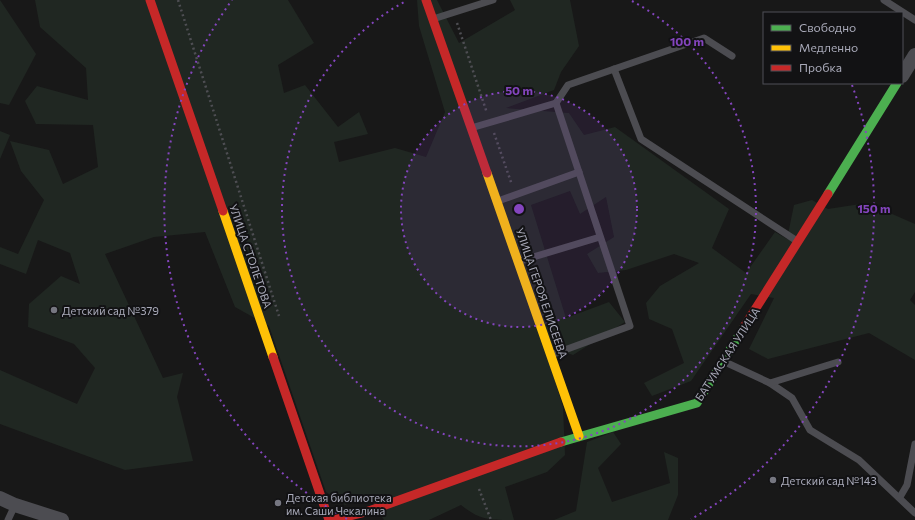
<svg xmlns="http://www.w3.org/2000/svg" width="915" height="520" font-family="Commissioner,sans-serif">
<rect width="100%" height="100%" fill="#181818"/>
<g fill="#202722">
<polygon points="0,0 36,54 9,105 0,103"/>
<path d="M 35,0 L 288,0 L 314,43 L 278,65 L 284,93 L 305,85 L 338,127 L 359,112 L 368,134 L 334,142 L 339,162 L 395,148 L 426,157 L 445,112 L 419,26 L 417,0 L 437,0 L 459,43 L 515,10 L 510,0 L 570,0 L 579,46 L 561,72 L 554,90 L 506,108 L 569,113 L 584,135 L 615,127 L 729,209 L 712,248 L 746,273 L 775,232 L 787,239 L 794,205 L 812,200 L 828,209 L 867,203 L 915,224 L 915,292 L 910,300 L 915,305 L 915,360 L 869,333 L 768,359 L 749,349 L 774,298 L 751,294 L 691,381 L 652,396 L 644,383 L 684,363 L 672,329 L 649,319 L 646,303 L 660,286 L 699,263 L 674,254 L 626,270 L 598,273 L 587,254 L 614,237 L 606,197 L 580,214 L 570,191 L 531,205 L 566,318 L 609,302 L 625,322 L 573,355 L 544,345 L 563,407 L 565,455 L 547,472 L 505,487 L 514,520 C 488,520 480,520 461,505 L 429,520 L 384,520 L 367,494 L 345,505 L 326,492 L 269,326 L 235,307 L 205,232 L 154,237 L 105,254 L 163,378 L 183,373 L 177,397 L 193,461 L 125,470 L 0,424 L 0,370 L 77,404 L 95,368 L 74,344 L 28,327 L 29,304 L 61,276 L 80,284 L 70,253 L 38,240 L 26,274 L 0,264 L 0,247 L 18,254 L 44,200 L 21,171 L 10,141 L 49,150 L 63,184 L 98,167 L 93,125 L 36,124 L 25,101 L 37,86 L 88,100 L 86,68 L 40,27 Z"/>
<polygon points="0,131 10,135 0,159"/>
<polygon points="613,432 621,444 598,468 612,502 670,483 664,452 678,458 678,495 668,520 554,520 576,511 587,442"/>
</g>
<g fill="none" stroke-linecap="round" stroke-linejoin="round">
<g stroke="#4e4e53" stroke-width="2.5" stroke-dasharray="2 3" stroke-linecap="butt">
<polyline points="178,0 279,316"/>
<polyline points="457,23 487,113"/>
<polyline points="494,133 512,185"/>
<polyline points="479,489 491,520"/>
</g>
<g stroke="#4c4c51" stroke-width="7">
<polyline points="884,0 915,20"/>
<polyline points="433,19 493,0"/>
<polyline points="614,69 641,139 797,241"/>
<polyline points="556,103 568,85 704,38 732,56"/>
<polyline points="471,128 556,103 630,326 551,355"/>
<polyline points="498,201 579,172"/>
<polyline points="520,261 600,237"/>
<polyline points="725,362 770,383 792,398 810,430 859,460 915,513"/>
<polyline points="770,383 838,362"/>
<polyline points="900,497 907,485 915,444"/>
<polyline points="8,520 15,505"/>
</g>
<g stroke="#4c4c51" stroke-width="14">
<polyline points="902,76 915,55"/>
<polyline points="0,498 15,505 62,520"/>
</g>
<g stroke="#4caf50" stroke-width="9">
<polyline points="828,194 897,83"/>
<polyline points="561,442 697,403 744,327"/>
</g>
<g stroke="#ffc107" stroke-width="9">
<polyline points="487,173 579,436"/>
<polyline points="223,211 273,357"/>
</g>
<g stroke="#c62828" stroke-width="9">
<polyline points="150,0 223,211"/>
<polyline points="426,0 487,173"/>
<polyline points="744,327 828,194"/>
<polyline points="273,357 329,520"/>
<polyline points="333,520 366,512 561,442"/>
</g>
</g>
<circle cx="519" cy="209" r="118" fill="#8445be" fill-opacity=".12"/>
<g fill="none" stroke="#8445be" stroke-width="2" stroke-dasharray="2 4">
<circle cx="519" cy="209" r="118"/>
<path d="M632 1A237 237 0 1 1 406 1"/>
<path d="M347 519A355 355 0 0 1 232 0M852 85A355 355 0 0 1 691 519"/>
</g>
<g fill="#767781" stroke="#121214" stroke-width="1.5">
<circle cx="54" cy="310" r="4"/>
<circle cx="773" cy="480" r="4"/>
<circle cx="278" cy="503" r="4"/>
</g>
<g text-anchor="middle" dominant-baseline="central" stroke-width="4" stroke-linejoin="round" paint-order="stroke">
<g font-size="11" fill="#a9aab9" stroke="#121214">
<text transform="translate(251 256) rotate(71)">УЛИЦА СТОЛЕТОВА</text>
<text transform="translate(542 293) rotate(71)">УЛИЦА ГЕРОЯ ЕЛИСЕЕВА</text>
<text transform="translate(727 354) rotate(-57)">БАТУМСКАЯ УЛИЦА</text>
</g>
<g font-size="11" fill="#a9aab9" stroke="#121214" text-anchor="start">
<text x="62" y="310">Детский сад №379</text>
<text x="781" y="480">Детский сад №143</text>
<text x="286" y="497">Детская библиотека<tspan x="286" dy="13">им. Саши Чекалина</tspan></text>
</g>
</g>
<circle cx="519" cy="209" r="6" fill="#8445be" stroke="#121214" stroke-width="2"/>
<g font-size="12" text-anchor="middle" font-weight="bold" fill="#8445be" stroke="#121214" stroke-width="4" stroke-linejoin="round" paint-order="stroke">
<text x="687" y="46">100 m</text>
<text x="519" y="95">50 m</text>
<text x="874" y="213">150 m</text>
</g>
<rect x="763" y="12" width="140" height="72" fill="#121214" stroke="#4e4f56"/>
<rect x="771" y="25" width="20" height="6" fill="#4caf50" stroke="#4e4f56"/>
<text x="799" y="32" font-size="12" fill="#a9aab9">Свободно</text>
<rect x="771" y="45" width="20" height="6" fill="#ffc107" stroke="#4e4f56"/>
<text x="799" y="52" font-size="12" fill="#a9aab9">Медленно</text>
<rect x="771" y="65" width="20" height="6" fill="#c62828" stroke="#4e4f56"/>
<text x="799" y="72" font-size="12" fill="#a9aab9">Пробка</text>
</svg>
